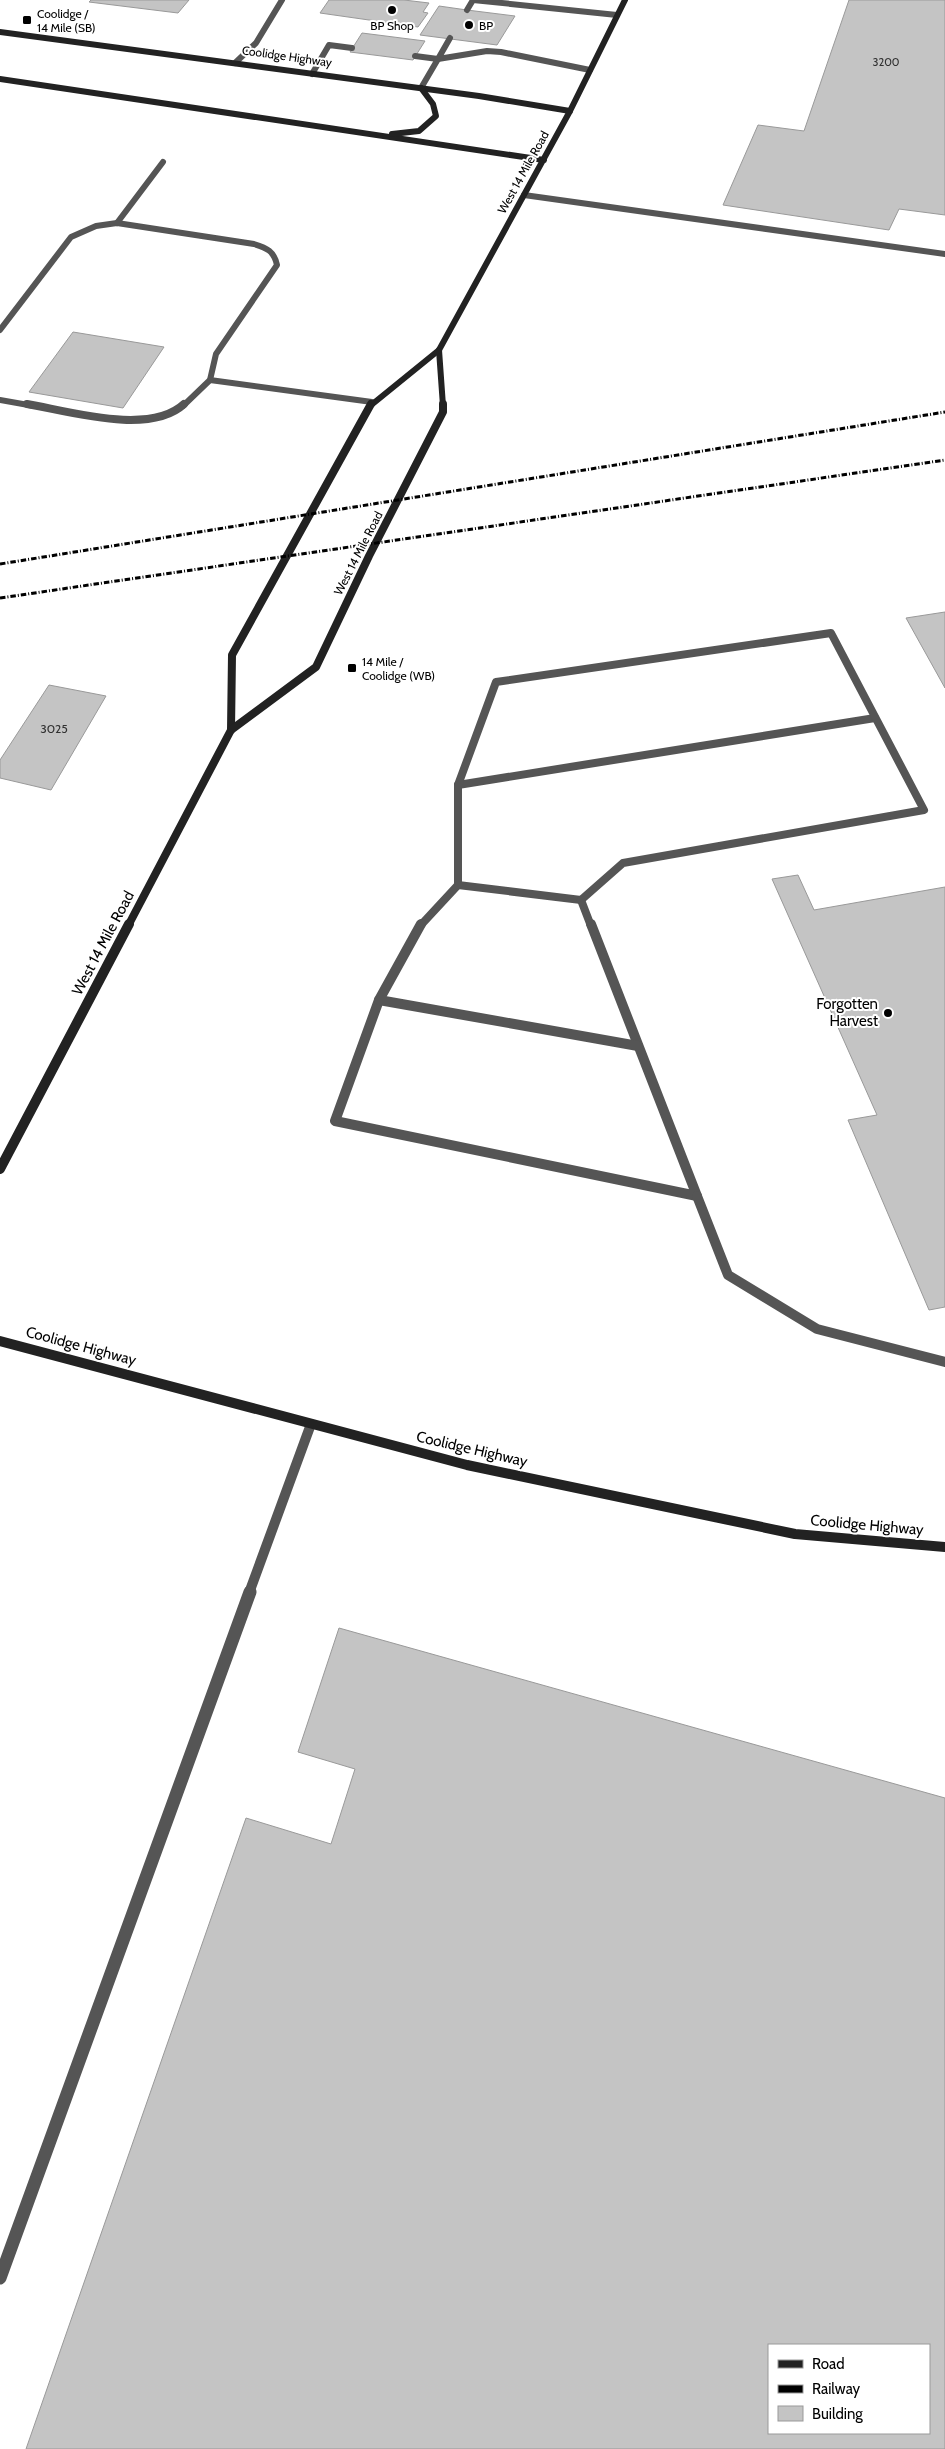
<svg xmlns="http://www.w3.org/2000/svg" width="945" height="2449" font-family="Cabin,sans-serif">
<rect width="100%" height="100%" fill="#fff"/>
<g fill="#c4c4c4" stroke="#999" fill-rule="evenodd">
<polygon points="91,0 189,0 178,13 89,2"/>
<polygon points="329,0 404,0 429,3 423,12 428,13 418,27 320,13"/>
<polygon points="849,0 945,0 945,215 899,209 889,230 723,205 758,125 804,131"/>
<polygon points="439,6 467,10 515,16 497,45 420,35"/>
<polygon points="362,33 425,41 413,60 350,52"/>
<polygon points="73,332 164,347 123,408 29,392"/>
<polygon points="945,612 945,688 906,618"/>
<polygon points="49,685 106,696 51,790 0,778 0,760"/>
<polygon points="798,875 814,910 945,887 945,1307 929,1310 848,1120 877,1115 772,879"/>
<path d="M 339,1628 L 945,1798 L 945,2449 L 26,2449 L 246,1818 L 331,1844 L 355,1769 L 298,1752 ZM 769,2345 L 929,2345 L 929,2433 L 769,2433 Z"/>
</g>
<g fill="none" stroke-linecap="round" stroke-linejoin="round">
<g stroke="#555" stroke-width="6">
<polyline points="467,10 473,0 617,15"/>
<polyline points="450,38 438,59 487,51 501,52 590,70"/>
<polyline points="415,56 438,59 421,88"/>
<polyline points="235,63 256,43 282,0"/>
<polyline points="312,74 329,45 352,48"/>
<polyline points="524,195 945,254"/>
<polyline points="117,223 163,162"/>
<path d="M 0,330 L 71,237 L 96,226 L 117,223 L 254,244 C 267,248 274,251 277,265 L 216,354 L 210,380 L 183,406"/>
<polyline points="210,380 372,402"/>
<polyline points="0,400 34,406"/>
</g>
<g stroke="#555" stroke-width="8">
<path d="M 27,404 C 68,411 150,436 184,404"/>
<polyline points="458,785 875,718"/>
<polyline points="458,885 581,900"/>
<polyline points="458,885 458,785 496,682 831,633 924,810 623,863 581,900"/>
<polyline points="581,900 591,926"/>
<polyline points="420,926 458,885"/>
</g>
<g stroke="#555" stroke-width="10">
<polyline points="421,924 379,1000 335,1121 697,1196 591,924"/>
<polyline points="379,1000 638,1046"/>
<polyline points="697,1196 728,1275 817,1329 945,1362"/>
<polyline points="249,1593 311,1424"/>
</g>
<polyline stroke="#555" stroke-width="13" points="0,2278 250,1592"/>
<g stroke="#222" stroke-width="6">
<polyline points="0,32 479,96 570,111"/>
<polyline points="0,79 544,160"/>
<polyline points="392,134 419,131 436,116 433,104 421,88"/>
<polyline points="439,350 443,406"/>
<polyline points="370,406 439,350 570,111 625,0"/>
</g>
<g stroke="#222" stroke-width="8">
<polyline points="231,730 232,655 371,404"/>
<polyline points="128,926 231,730 316,667 369,556 443,412 443,404"/>
</g>
<g stroke="#222" stroke-width="10">
<polyline points="0,1169 129,924"/>
<polyline points="0,1341 467,1465 795,1534 945,1547"/>
</g>
<g stroke="#000" stroke-width="3" stroke-dasharray="5.5 2 1 2" stroke-linecap="butt">
<polyline points="0,564 945,412"/>
<polyline points="0,598 945,460"/>
</g>
</g>
<g fill="#000" stroke="#fff" stroke-width="2">
<circle cx="392" cy="10" r="5"/>
<rect x="22" y="15" width="10" height="10" rx="2.5"/>
<circle cx="469" cy="25" r="5"/>
<rect x="347" y="663" width="10" height="10" rx="2.5"/>
<circle cx="888" cy="1013" r="5"/>
</g>
<g text-anchor="middle" dominant-baseline="central" stroke-width="4" stroke-linejoin="round" paint-order="stroke">
<g font-size="11" fill="#313131">
<text x="886" y="62">3200</text>
</g>
<g font-size="12" fill="#000" stroke="#fff" text-anchor="start">
<text x="37" y="13">Coolidge /<tspan x="37" dy="14">14 Mile (SB)</tspan></text>
<text x="392" y="25" text-anchor="middle">BP Shop</text>
<text x="479" y="25">BP</text>
<text x="362" y="661">14 Mile /<tspan x="362" dy="14">Coolidge (WB)</tspan></text>
</g>
<g font-size="12" fill="#000" stroke="#fff">
<text transform="translate(287 56) rotate(8)">Coolidge Highway</text>
<text transform="translate(523 172) rotate(-61)">West 14 Mile Road</text>
<text transform="translate(358 553) rotate(-63)">West 14 Mile Road</text>
</g>
<g font-size="12" fill="#313131">
<text x="54" y="728">3025</text>
</g>
<g font-size="15" fill="#000" stroke="#fff">
<text transform="translate(103 943) rotate(-62)">West 14 Mile Road</text>
<text transform="translate(81 1346) rotate(15)">Coolidge Highway</text>
<text transform="translate(472 1449) rotate(13)">Coolidge Highway</text>
<text transform="translate(867 1525) rotate(5)">Coolidge Highway</text>
</g>
<g font-size="15" fill="#000" stroke="#fff" text-anchor="end">
<text x="878" y="1004">Forgotten<tspan x="878" dy="17">Harvest</tspan></text>
</g>
</g>
<rect x="768" y="2344" width="162" height="90" fill="#ffffff" stroke="#999999"/>
<rect x="778" y="2360" width="25" height="8" fill="#222222" stroke="#999999"/>
<text x="812" y="2369" font-size="15" fill="#000000">Road</text>
<rect x="778" y="2385" width="25" height="8" fill="#000000" stroke="#999999"/>
<text x="812" y="2394" font-size="15" fill="#000000">Railway</text>
<rect x="778" y="2406" width="25" height="15" fill="#c4c4c4" stroke="#999999"/>
<text x="812" y="2419" font-size="15" fill="#000000">Building</text>
</svg>
